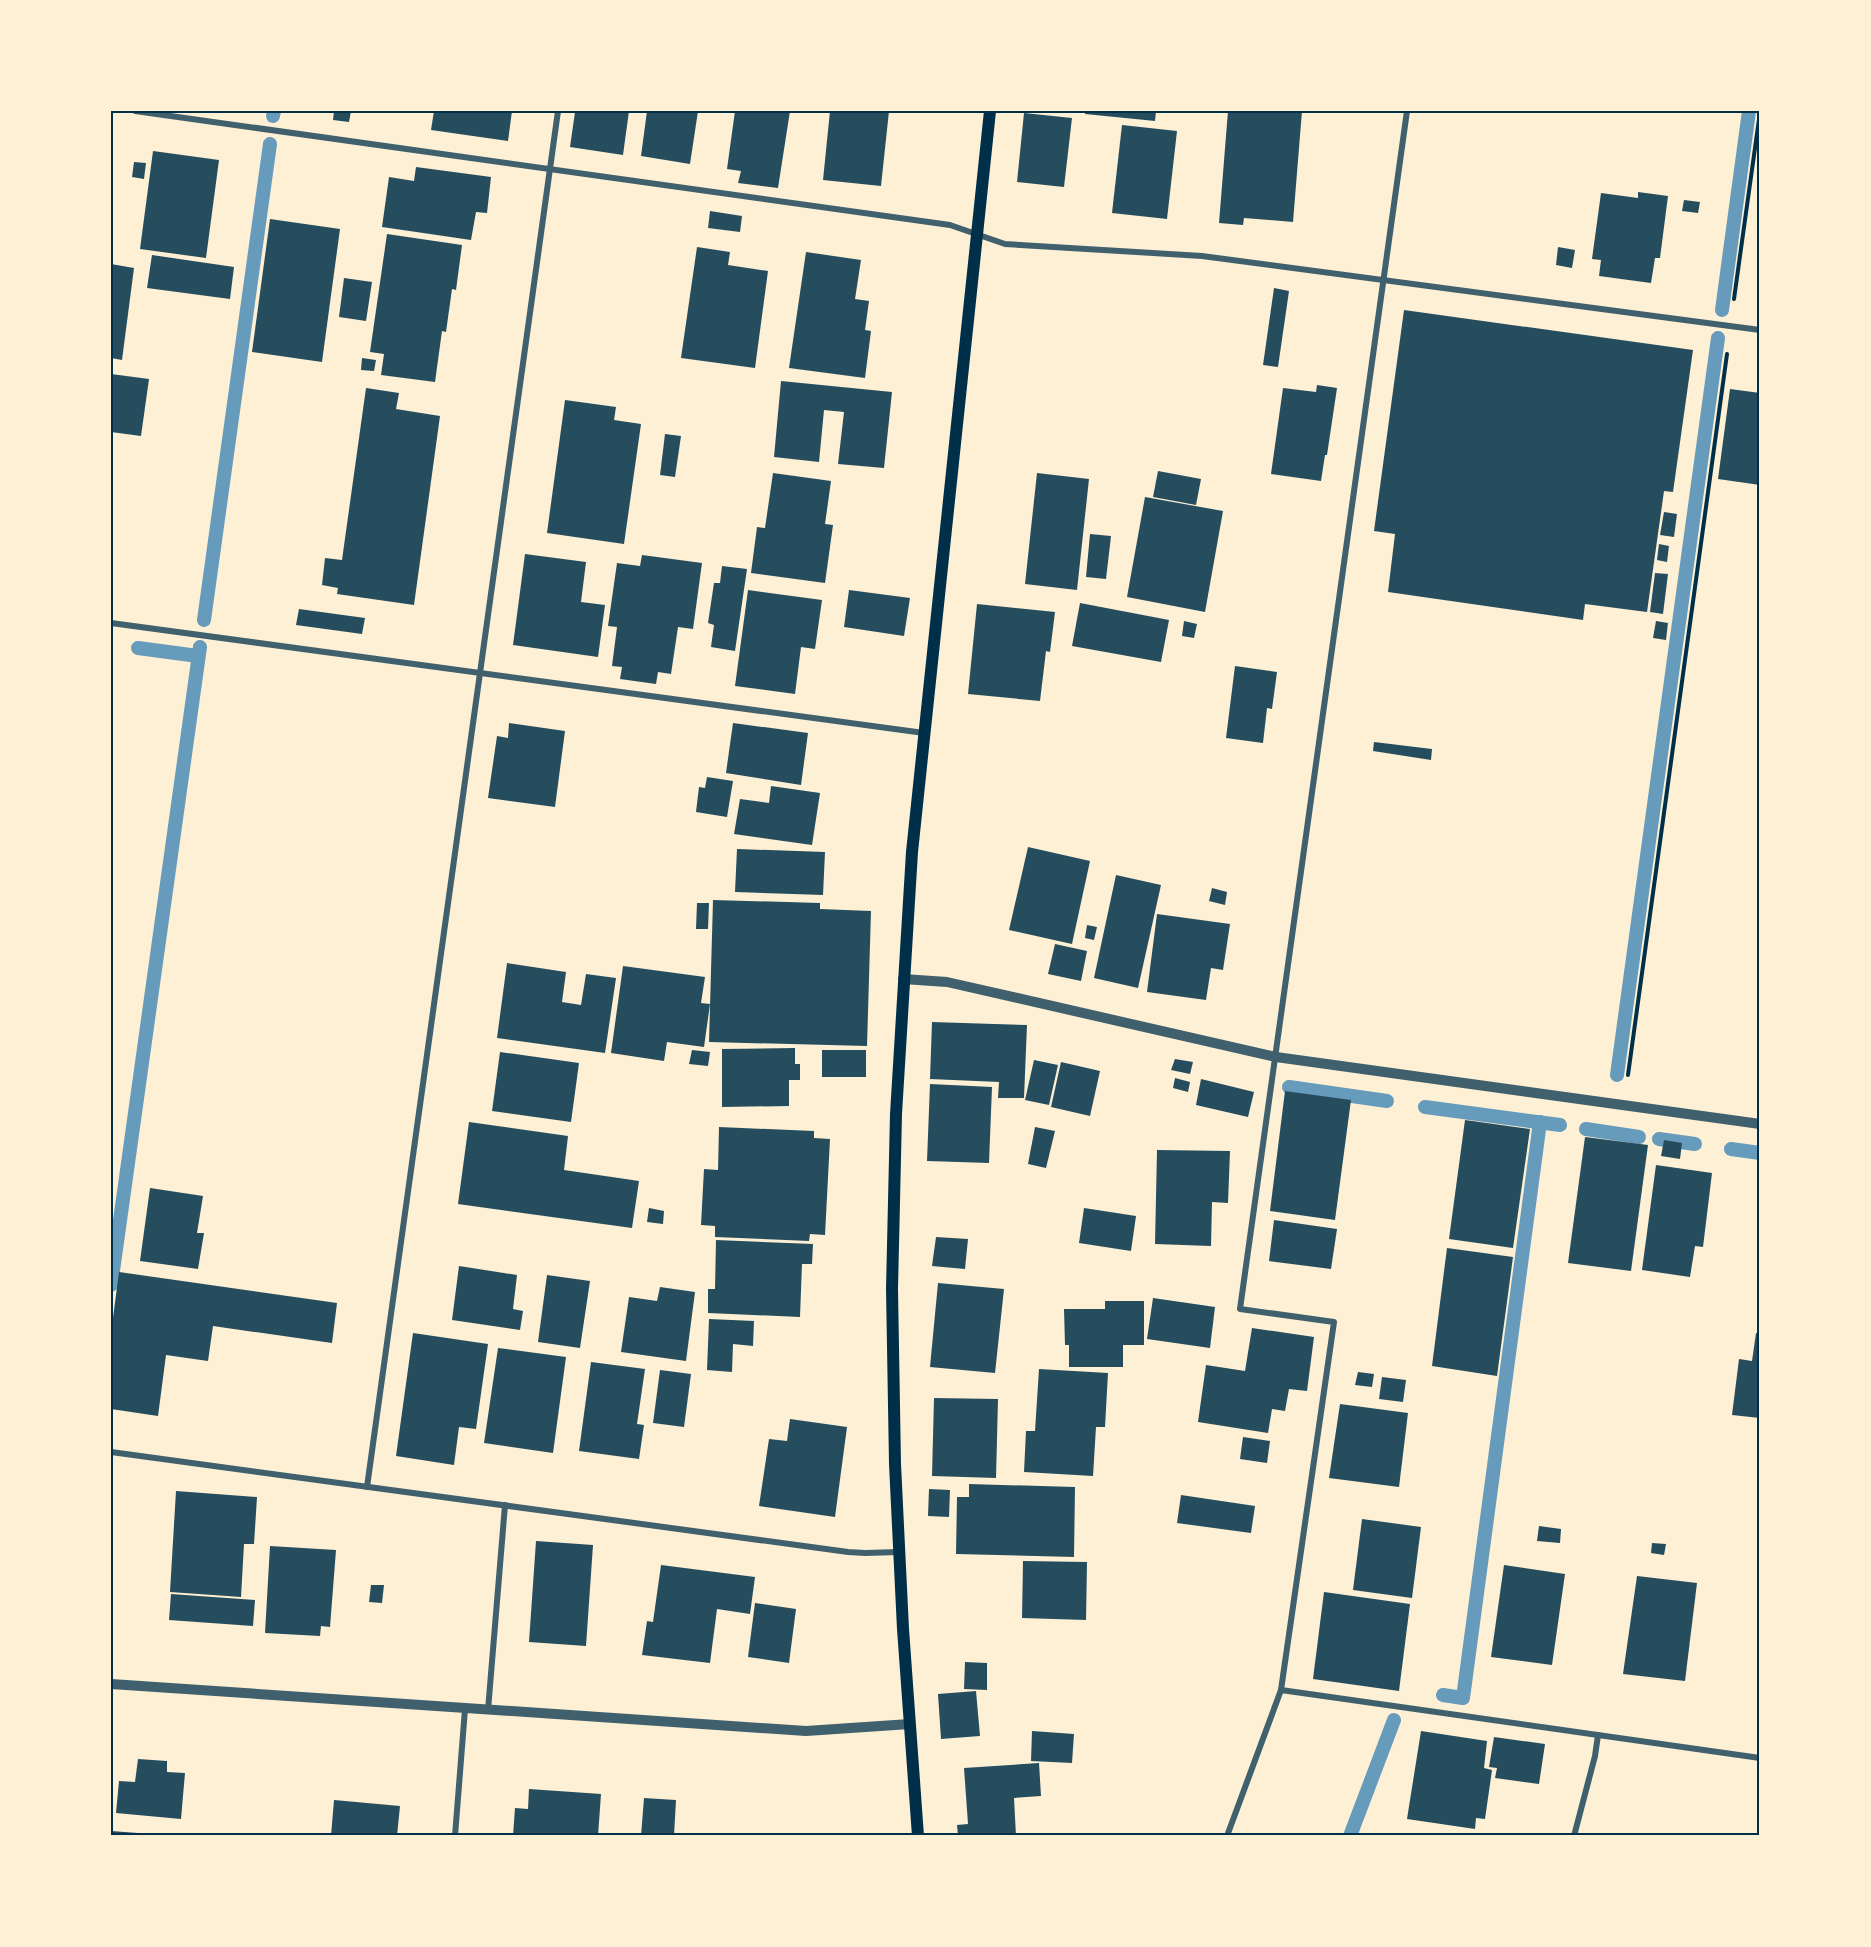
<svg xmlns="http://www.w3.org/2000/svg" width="1871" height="1947" font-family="'Sofia Sans Condensed',sans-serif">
<rect width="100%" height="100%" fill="#fdf0d5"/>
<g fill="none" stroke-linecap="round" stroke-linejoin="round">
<g stroke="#669bbc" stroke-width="14">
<polyline points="273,116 274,111"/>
<polyline points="1722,310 1749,111"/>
<polyline points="204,620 270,144"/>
<polyline points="138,648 198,656"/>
<polyline points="1617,1075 1718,338"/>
<polyline points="1289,1087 1387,1101"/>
<polyline points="1425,1107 1560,1125"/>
<polyline points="1586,1129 1639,1137"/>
<polyline points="1659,1139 1695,1144"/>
<polyline points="1731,1149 1760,1153"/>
<polyline points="111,1285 200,647"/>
<polyline points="1443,1695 1463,1698 1540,1122"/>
<polyline points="1350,1836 1394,1720"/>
</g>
</g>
<g fill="#264d5e">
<polygon points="334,111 351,111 349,122 333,120"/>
<polygon points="434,111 512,111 508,141 431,130"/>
<polygon points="629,111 623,155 570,147 575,112"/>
<polygon points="647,111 698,111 690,164 641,156"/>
<polygon points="735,111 790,111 778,188 738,183 741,171 727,169"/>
<polygon points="830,111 889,111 881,186 823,180"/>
<polygon points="1085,111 1156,111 1155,121 1085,114"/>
<polygon points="1228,111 1302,111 1293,222 1244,218 1243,225 1219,223"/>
<polygon points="1024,113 1072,118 1064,187 1017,182"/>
<polygon points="1122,125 1177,131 1167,219 1112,213"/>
<polygon points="153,151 219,160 206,258 140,249"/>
<polygon points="134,162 146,163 144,179 132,177"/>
<polygon points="416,167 491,177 487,213 476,212 471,240 382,227 389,177 414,181"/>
<polygon points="1638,192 1668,196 1660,258 1655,258 1651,283 1599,276 1601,260 1592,259 1601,193 1638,198"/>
<polygon points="1684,200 1700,202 1698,213 1682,211"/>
<polygon points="710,211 742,216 740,232 708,228"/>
<polygon points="270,219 340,229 322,362 252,352"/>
<polygon points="387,234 462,245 456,290 452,289 446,332 442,331 435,382 381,375 384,354 370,352"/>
<polygon points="697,247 730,252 728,265 768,271 755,368 681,358"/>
<polygon points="1558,247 1575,250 1572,268 1556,265"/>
<polygon points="806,252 861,260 855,299 869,301 865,330 871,331 865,378 789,368"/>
<polygon points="152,255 234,267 230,299 147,288"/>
<polygon points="111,264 134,268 122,360 111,358"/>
<polygon points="344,278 372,282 366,321 339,317"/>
<polygon points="1274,288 1289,291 1278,367 1263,365"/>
<polygon points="1404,310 1693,350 1673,492 1664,491 1647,612 1585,604 1583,620 1388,592 1395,534 1374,531"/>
<polygon points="362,358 376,360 374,371 361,370"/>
<polygon points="111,374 149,379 141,436 111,432"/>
<polygon points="781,381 892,392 884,468 838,464 844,412 824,410 819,462 774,457"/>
<polygon points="1317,385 1337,388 1327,455 1325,455 1321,481 1271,474 1283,388 1316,392"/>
<polygon points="366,388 399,393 396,409 440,416 414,605 337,594 338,588 322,585 325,558 342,560"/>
<polygon points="1730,389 1760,393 1760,485 1718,479"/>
<polygon points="565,400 616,407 614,420 641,424 624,544 547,533"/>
<polygon points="665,434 681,436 675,477 660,475"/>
<polygon points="1158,471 1201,479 1196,505 1153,497"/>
<polygon points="773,473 831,481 825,524 833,525 825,583 751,573 757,527 765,528"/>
<polygon points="1037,473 1089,479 1077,590 1025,584"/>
<polygon points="1145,497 1223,511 1205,612 1127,597"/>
<polygon points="1664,512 1677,514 1674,537 1660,535"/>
<polygon points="1090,534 1111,536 1106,579 1086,577"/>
<polygon points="1659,544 1669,546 1667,562 1657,560"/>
<polygon points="525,554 586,562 581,602 605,605 598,657 513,645"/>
<polygon points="642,555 702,563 693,629 678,627 671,674 658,672 656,684 620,679 622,667 612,666 617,627 608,626 617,563 640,566"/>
<polygon points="722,566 747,569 735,651 711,647 714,625 708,623 714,583 720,583"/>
<polygon points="1655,573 1668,574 1663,614 1650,612"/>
<polygon points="748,590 822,600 815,649 801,647 795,694 735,686"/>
<polygon points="849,590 910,598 904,636 844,627"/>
<polygon points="1080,603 1169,620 1161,662 1072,646"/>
<polygon points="977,604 1055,612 1050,652 1046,651 1040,701 968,694"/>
<polygon points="299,609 365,618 362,634 296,625"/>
<polygon points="1184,621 1197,624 1194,638 1182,636"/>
<polygon points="1656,621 1668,623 1666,640 1653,638"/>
<polygon points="1235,666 1277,672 1272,709 1267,708 1263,743 1226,738"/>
<polygon points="509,723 565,731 555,807 488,798 497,736 508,738"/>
<polygon points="733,723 808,733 801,785 726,773"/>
<polygon points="1374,742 1432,749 1431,760 1373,751"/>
<polygon points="707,777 733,781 727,817 696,812 699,787 705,788"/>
<polygon points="771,786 820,793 812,845 734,834 740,799 769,803"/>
<polygon points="1028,847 1090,861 1072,944 1009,930"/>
<polygon points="737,849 825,852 823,895 735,892"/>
<polygon points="1116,875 1161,885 1138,988 1094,978"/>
<polygon points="1212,888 1227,892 1225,905 1209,901"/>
<polygon points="713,900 820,903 820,909 871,911 867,1046 709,1042"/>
<polygon points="697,903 709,903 708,929 696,929"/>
<polygon points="1157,914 1230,924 1223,970 1211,968 1206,1000 1147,992"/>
<polygon points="1087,925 1097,927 1094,940 1085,938"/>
<polygon points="1055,944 1087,951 1081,981 1048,974"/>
<polygon points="507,963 566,972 562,1002 581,1005 586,974 616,978 605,1053 497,1038"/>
<polygon points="623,966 705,977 701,1003 710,1004 704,1047 667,1042 664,1061 611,1053"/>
<polygon points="932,1022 1027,1025 1024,1098 998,1098 999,1082 930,1079"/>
<polygon points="795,1048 795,1064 800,1064 800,1080 789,1080 789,1106 722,1107 722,1049"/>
<polygon points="692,1050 710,1052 708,1066 689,1064"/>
<rect x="822" y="1050" width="44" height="27"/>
<polygon points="500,1052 579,1063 571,1122 492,1111"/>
<polygon points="1175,1059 1193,1062 1190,1074 1171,1070"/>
<polygon points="1034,1060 1058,1065 1049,1105 1025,1100"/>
<polygon points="1061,1062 1100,1071 1090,1116 1051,1107"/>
<polygon points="1175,1078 1190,1082 1188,1092 1173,1088"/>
<polygon points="1201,1079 1254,1092 1248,1117 1196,1105"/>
<polygon points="930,1084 992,1087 989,1163 927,1161"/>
<polygon points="1285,1091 1351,1100 1335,1220 1270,1211"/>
<polygon points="1465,1120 1530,1129 1513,1248 1449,1239"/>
<polygon points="469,1122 568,1136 564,1170 639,1181 632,1228 458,1204"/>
<polygon points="719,1127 814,1131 814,1138 830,1139 825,1235 810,1234 809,1241 715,1237 715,1226 701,1225 704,1169 718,1170"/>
<polygon points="1035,1127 1055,1131 1046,1168 1028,1164"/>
<polygon points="1585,1137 1648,1145 1631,1271 1568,1263"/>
<polygon points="1664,1140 1682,1143 1680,1159 1661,1156"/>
<polygon points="1157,1150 1230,1151 1228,1203 1212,1202 1211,1246 1155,1244"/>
<polygon points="1656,1165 1712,1173 1703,1247 1695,1246 1690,1277 1642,1270"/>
<polygon points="150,1188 203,1196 197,1233 204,1233 198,1269 140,1261"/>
<polygon points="649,1208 664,1211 663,1224 647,1222"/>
<polygon points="1084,1208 1136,1216 1131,1251 1079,1243"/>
<polygon points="1274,1220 1337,1229 1331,1269 1269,1261"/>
<polygon points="936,1237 968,1239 965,1269 932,1266"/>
<polygon points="716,1240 813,1244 812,1264 802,1264 800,1317 708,1313 708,1289 715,1289"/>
<polygon points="1447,1248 1513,1257 1497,1376 1432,1366"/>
<polygon points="459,1266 517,1275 513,1309 523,1311 520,1330 452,1320"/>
<polygon points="119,1272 337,1303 332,1343 213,1326 208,1361 166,1355 158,1416 111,1409 111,1333"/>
<polygon points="547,1275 590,1281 580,1348 538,1342"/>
<polygon points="938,1283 1004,1289 995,1373 930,1367"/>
<polygon points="660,1287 695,1292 686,1361 621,1352 629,1297 657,1301"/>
<polygon points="1153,1298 1215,1307 1210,1348 1147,1339"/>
<polygon points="1105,1301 1144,1301 1144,1345 1123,1345 1123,1367 1069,1367 1069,1345 1065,1345 1064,1309 1105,1309"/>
<polygon points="709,1319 754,1321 753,1346 733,1344 732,1372 707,1370"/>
<polygon points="1252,1328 1314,1337 1307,1391 1289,1389 1285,1411 1272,1409 1268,1433 1198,1422 1206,1365 1245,1371"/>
<polygon points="413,1333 488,1344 476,1429 459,1427 454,1465 396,1456"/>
<polygon points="1756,1333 1760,1333 1760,1418 1732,1415 1739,1359 1752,1361"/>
<polygon points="498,1348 566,1357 553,1453 484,1443"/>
<polygon points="591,1362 645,1369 637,1424 644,1425 639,1459 579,1451"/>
<polygon points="1039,1369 1108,1373 1105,1427 1096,1427 1093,1476 1024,1472 1026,1431 1035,1431"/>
<polygon points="660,1370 691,1374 684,1427 653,1423"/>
<polygon points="1358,1372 1374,1374 1372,1387 1355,1385"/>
<polygon points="1382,1377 1406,1380 1403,1402 1379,1399"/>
<polygon points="934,1398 998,1399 996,1478 932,1476"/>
<polygon points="1340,1404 1408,1413 1399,1487 1329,1478"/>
<polygon points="790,1419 847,1427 835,1517 759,1506 769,1439 787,1441"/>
<polygon points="1243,1437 1270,1441 1267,1463 1240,1459"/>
<polygon points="969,1484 1075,1487 1074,1557 956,1554 957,1497 969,1497"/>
<polygon points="929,1489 950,1490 949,1517 928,1516"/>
<polygon points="176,1491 257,1497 254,1544 244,1544 241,1597 170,1592"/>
<polygon points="1181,1495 1255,1506 1251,1533 1177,1523"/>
<polygon points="1362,1519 1421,1527 1412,1598 1353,1590"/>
<polygon points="1539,1526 1561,1529 1560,1543 1537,1541"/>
<polygon points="536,1541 593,1545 586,1646 529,1642"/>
<polygon points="1652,1543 1666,1544 1664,1555 1651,1553"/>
<polygon points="270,1546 336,1550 330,1627 321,1626 320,1636 265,1633"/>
<polygon points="1023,1561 1087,1562 1086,1620 1022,1618"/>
<polygon points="661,1565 755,1577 750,1614 717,1609 710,1663 642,1655 647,1621 653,1622"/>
<polygon points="1504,1565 1565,1574 1552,1665 1491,1657"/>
<polygon points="1637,1576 1697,1583 1685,1681 1623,1674"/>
<polygon points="371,1585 384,1585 382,1603 369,1602"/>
<polygon points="1324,1592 1410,1604 1399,1691 1313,1679"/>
<polygon points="171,1594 255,1600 253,1626 169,1620"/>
<polygon points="755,1603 796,1609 789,1663 748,1657"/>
<polygon points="965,1662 987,1663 987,1690 964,1689"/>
<polygon points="976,1691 980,1736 941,1739 938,1694"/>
<polygon points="1032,1731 1074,1734 1072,1763 1031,1761"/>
<polygon points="1421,1731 1487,1741 1484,1768 1492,1770 1485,1819 1476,1818 1475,1829 1407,1819"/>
<polygon points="1494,1737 1545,1744 1539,1784 1495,1778 1497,1768 1489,1767"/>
<polygon points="138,1759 167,1761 167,1772 185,1773 181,1819 116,1813 119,1781 135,1782"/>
<polygon points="1039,1763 1041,1796 1014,1798 1016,1836 958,1836 957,1825 968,1824 964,1768"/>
<polygon points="529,1789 601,1794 598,1836 513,1836 515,1808 528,1809"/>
<polygon points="644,1798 676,1800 674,1836 641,1836"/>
<polygon points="334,1800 400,1806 397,1836 331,1836"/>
<polygon points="111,1831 138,1833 137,1836 111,1836"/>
</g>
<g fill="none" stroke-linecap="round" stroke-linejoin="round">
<g stroke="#003049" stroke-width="4">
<polyline points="1734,299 1760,112"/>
<polyline points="1628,1075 1727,354"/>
</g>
<g stroke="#3f606c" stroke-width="6">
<polyline points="135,111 950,225 1005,244 1202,256 1760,330"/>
<polyline points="111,623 924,733"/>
<polyline points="111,1452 848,1552 865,1553 899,1552"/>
<polyline points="367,1487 558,111"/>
<polyline points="1281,1690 1760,1758"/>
<polyline points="488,1710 505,1505"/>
<polyline points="455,1836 465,1709"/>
<polyline points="1227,1836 1281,1690 1334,1322 1240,1309 1407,111"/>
<polyline points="1574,1836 1595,1756 1598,1735"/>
</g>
<g stroke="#3f606c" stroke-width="10">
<polyline points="903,979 947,982 1276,1057 1760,1124"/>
<polyline points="111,1684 806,1731 910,1724"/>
</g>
<polyline stroke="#003049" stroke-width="12" points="918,1836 903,1629 895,1464 892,1289 896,1114 912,852 990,111"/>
</g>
<rect width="1871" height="1947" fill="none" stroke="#fdf0d5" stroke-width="225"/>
<rect x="112" y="112" width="1646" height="1722" fill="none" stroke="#003049" stroke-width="2"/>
</svg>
